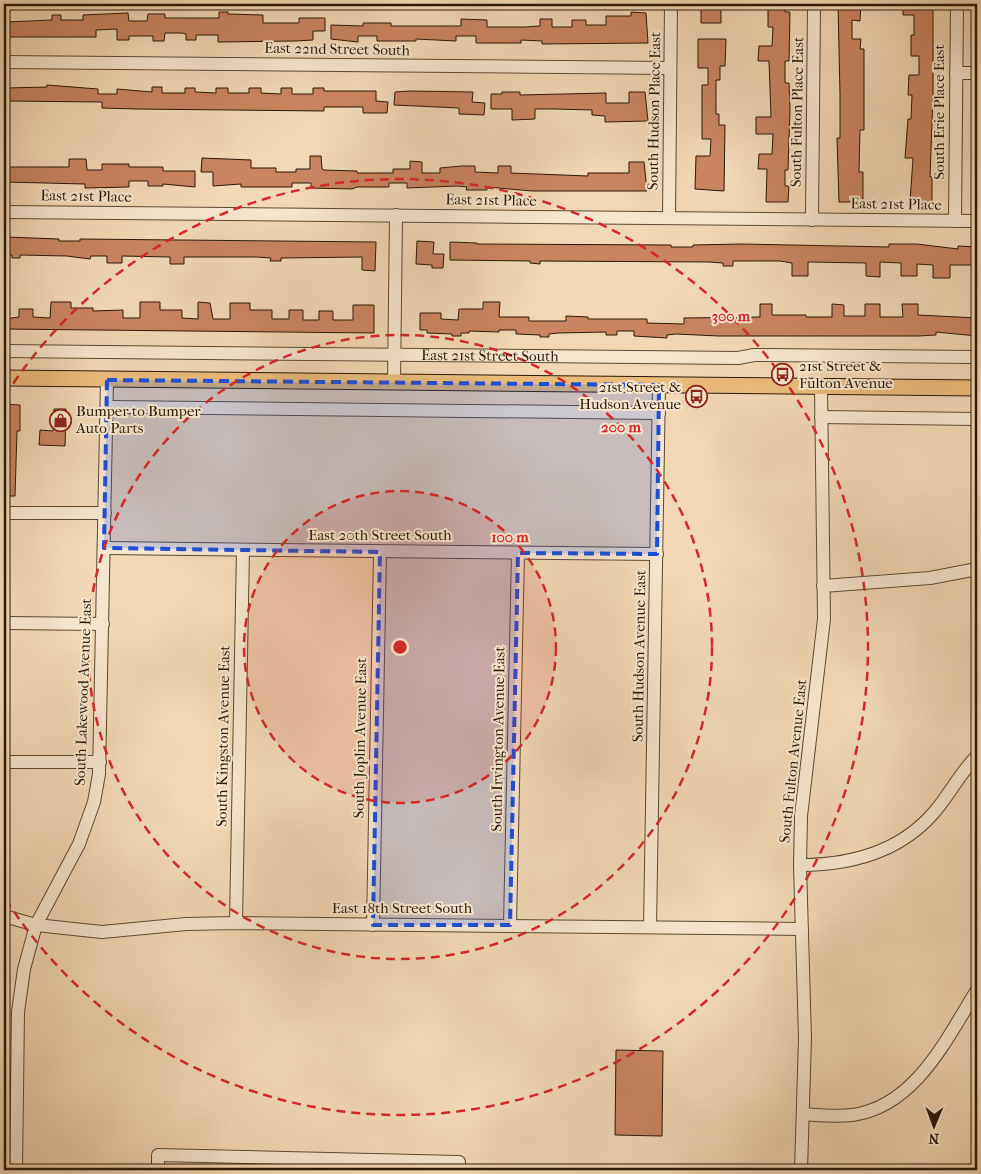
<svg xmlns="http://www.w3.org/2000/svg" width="981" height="1174" font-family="'IM FELL French Canon',serif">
<rect width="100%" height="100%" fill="#f2d8b5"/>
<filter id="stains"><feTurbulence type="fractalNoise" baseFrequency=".004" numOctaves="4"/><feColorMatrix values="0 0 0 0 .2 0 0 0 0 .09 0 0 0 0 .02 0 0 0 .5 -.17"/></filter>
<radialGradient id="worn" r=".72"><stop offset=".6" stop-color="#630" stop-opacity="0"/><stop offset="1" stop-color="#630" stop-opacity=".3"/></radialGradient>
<g fill="#ca8460" stroke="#281908">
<polygon points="701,4 716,4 716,7 721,7 721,23 701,23"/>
<polygon points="768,4 785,4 785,12 790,12 789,61 785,61 785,83 789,83 790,108 788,170 785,170 785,186 789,186 788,202 766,202 767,169 758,169 759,154 772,154 773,134 756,134 756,117 771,117 769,61 758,61 759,46 772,46 773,27 768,27"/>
<polygon points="838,4 861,4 860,21 852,20 852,39 861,39 860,49 864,49 864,130 860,130 859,172 863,172 863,202 839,202 837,138 840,138 840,95"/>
<polygon points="909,4 933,4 933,95 930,177 932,177 932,203 910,202 913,158 905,158 908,119 911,119 912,95 908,95 909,75 919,75 919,56 911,56 911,35 914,35 914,15 903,15 903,5"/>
<polygon points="219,12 228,12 228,14 263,15 263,23 299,23 299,18 325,18 325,31 313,31 313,40 295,41 218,42 218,35 196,35 196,40 186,40 186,34 182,33 165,33 164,41 153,41 153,36 129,36 129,40 117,40 117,29 96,30 96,37 6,37 6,22 52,20 52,15 61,15 61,20 83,20 83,15 128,13 129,21 147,21 148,14 165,14 165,18 219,18"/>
<polygon points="631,12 646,13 648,43 542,44 542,41 521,40 521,43 476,43 476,36 456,36 456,41 416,39 416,41 377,41 377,36 358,36 358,42 331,39 331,25 363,26 363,23 391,23 391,26 461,26 461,19 487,20 487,27 525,27 540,26 540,19 552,19 552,27 572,27 572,20 586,20 586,25 606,25 606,16 631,16"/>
<polygon points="698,39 726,39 725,66 720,66 720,80 716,80 716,114 719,114 719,125 725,125 724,191 695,189 696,156 710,156 711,139 702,139 702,85 708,85 708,68 698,68"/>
<polygon points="47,85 98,89 98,94 117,94 117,89 152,92 152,87 162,87 162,93 185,93 185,88 195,88 195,92 216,93 216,88 228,88 228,93 249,93 249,88 261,88 261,93 281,94 281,88 292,88 292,94 313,94 313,88 324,88 324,91 376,91 376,101 388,102 387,113 363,113 363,107 324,107 324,111 136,109 102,108 102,102 6,101 6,88 47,87"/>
<polygon points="410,91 473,92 472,102 485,103 484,115 459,114 459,108 394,105 395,92"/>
<polygon points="502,92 520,92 520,95 606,93 606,103 629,103 629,92 645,92 648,121 605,122 605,116 592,115 592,110 555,109 535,109 535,119 512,120 512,109 491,109 491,94 502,94"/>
<polygon points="310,156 321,156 322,169 324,170 357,171 357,173 393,173 393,169 410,169 410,161 422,162 422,173 440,173 440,168 462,166 475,166 475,172 498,173 498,166 511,166 511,173 588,176 588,173 629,173 629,162 644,162 647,191 532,191 487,187 487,190 466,190 467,187 457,186 407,188 407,183 389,183 389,187 357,187 352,189 311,188 311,183 292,183 292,187 241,187 241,184 213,186 213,172 201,172 202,158 251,160 251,168 276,168 276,172 296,172 296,169 310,169"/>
<polygon points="69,159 86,159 87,170 102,170 102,164 129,164 129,167 163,167 163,171 195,171 195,187 163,184 163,186 148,186 148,181 129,181 129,187 85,188 85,184 5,182 5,167 69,167"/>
<polygon points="7,237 59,239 59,241 80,241 80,239 376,242 375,271 362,270 362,257 281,258 281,261 270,261 271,258 257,257 184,257 184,264 170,264 170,257 122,256 122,263 107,263 107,256 91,256 90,259 67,256 20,255 20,258 12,258 12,255 4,255 4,240 7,240"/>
<polygon points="417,241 434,242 433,254 444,254 443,268 432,268 432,265 416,264"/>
<polygon points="450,242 477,243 477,244 671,245 671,247 693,247 693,245 742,244 889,247 889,244 917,244 958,249 958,246 977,247 977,265 950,265 950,278 933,278 933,265 917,264 917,276 901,276 901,263 880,262 880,277 866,276 866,263 808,262 808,276 792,276 792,263 780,261 733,261 733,266 723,266 723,263 709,262 540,261 540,264 530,263 530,261 450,260"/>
<polygon points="51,302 71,302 71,308 93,308 93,311 123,310 123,318 140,318 140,302 160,302 160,310 182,310 182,318 198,319 198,302 210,303 213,319 230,319 230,303 250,303 250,310 272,310 272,319 289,319 289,310 303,310 303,320 319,320 319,311 333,311 333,320 353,320 353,305 374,305 374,333 4,329 4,319 19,317 19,309 33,309 33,317 50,318"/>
<polygon points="483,302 500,302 499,317 529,317 529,321 566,321 566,316 588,317 588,319 647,319 647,323 684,324 684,318 760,317 760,304 772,304 772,315 806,315 806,317 832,317 832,304 844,305 844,316 865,316 865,304 880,304 880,317 903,317 902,304 918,304 918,315 977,318 977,336 936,332 936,335 918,336 719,336 676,334 667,335 667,338 634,336 634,331 617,331 617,335 606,335 606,332 558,333 549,334 549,337 540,337 540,335 516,334 516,330 499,330 499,332 469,331 469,333 461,333 461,336 452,336 452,334 427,333 427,330 420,330 420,313 441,313 441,319 458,320 459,309 483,309"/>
<polygon points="4,404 20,405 20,431 17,431 15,496 4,496"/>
<polygon points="54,409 66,409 65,446 39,445 40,430 53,431"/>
<polygon points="616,1050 663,1051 662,1136 615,1135"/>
</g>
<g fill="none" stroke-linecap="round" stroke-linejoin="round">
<defs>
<g id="minor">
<polyline points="4,62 670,68"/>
<polyline points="956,73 977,73"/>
<polyline points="4,212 977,221"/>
<polyline points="669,218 671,4"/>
<polyline points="812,220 814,4"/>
<polyline points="955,221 957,4"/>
<path id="s1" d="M 4,351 L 738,358 L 754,355 L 977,357"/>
<polyline points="394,382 396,215"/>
<polyline points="107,407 659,413"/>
<polyline points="821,417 977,419"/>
<polyline points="4,513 105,513"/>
<polyline points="104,548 657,554"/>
<polyline points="823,586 930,578 977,569"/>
<polyline points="4,623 103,624"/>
<polyline points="4,762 100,762"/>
<path d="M 800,865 C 855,865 906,850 940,805 C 953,788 962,771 977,756"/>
<polyline points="4,916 36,925 102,932 186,924 236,923 802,929"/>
<polyline points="236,923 243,550"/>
<polyline points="373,925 380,552"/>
<polyline points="510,925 518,553"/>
<polyline points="650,927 659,385"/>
<path d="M 803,1114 C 819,1115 836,1117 852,1115 C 915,1107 947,1038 977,990"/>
<polyline points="16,1170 18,1012 24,969 36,925 79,844 94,802 99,774 107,380"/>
<polyline points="158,1170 158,1155 459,1162 459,1170"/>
<polyline points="801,1170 805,1038 800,865 801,816 824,619 821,386"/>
</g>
<polyline id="major" points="4,378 977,388"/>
</defs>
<use href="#minor" stroke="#5a4933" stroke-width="14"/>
<use href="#major" stroke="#281908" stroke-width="17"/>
<use href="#minor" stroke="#f7e6cf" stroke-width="12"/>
<use href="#major" stroke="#e9bc7a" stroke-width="15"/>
</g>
<path fill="#1d4ed8" fill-opacity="0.2" stroke="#1d4ed8" stroke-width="4" stroke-dasharray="10 6" stroke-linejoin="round" d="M 107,380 L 659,385 L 657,554 L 518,553 L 510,925 L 373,925 L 380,552 L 104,548 Z"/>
<circle cx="400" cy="647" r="156" fill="#d62828" fill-opacity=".12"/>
<g fill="none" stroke="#d62828" stroke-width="2.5" stroke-dasharray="9 6">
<circle cx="400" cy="647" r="156"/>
<circle cx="400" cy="647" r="312"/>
<path d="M5 396A468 468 0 1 1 5 898"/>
</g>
<defs>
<symbol id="bus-ring" viewBox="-11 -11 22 22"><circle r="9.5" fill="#f7e6cf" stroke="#8f2418" stroke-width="1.5"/><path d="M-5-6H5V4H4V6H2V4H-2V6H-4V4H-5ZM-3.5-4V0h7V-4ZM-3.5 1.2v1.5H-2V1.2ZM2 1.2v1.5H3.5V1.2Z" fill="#8f2418"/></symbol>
<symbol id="shop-ring" viewBox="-11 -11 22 22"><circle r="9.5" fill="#f7e6cf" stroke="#8f2418" stroke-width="1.5"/><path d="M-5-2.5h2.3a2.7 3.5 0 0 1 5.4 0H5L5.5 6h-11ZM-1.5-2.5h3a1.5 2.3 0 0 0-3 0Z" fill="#8f2418"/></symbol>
</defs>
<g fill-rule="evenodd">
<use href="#bus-ring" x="770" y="362" width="25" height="25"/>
<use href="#bus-ring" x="684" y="384" width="25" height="25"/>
<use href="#shop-ring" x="48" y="408" width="25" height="25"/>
</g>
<g text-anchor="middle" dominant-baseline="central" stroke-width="4" stroke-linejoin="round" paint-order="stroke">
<g font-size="15" fill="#281908" stroke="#f7e6cf">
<text transform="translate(337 49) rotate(1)">East 22nd Street South</text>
<text transform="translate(654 111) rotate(-89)">South Hudson Place East</text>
<text transform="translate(797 112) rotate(-89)">South Fulton Place East</text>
<text transform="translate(939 112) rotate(-90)">South Erie Place East</text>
<text transform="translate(86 196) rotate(1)">East 21st Place</text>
<text transform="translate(491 200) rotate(1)">East 21st Place</text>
<text transform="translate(896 204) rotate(1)">East 21st Place</text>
<text stroke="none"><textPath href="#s1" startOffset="486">East 21st Street South</textPath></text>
<text x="380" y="535">East 20th Street South</text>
<text transform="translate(639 656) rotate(-89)">South Hudson Avenue East</text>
<text transform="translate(83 692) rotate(-88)">South Lakewood Avenue East</text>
<text transform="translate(223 736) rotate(-89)">South Kingston Avenue East</text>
<text transform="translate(360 738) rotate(-89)">South Joplin Avenue East</text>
<text transform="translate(498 739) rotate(-89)">South Irvington Avenue East</text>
<text transform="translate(793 761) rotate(-84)">South Fulton Avenue East</text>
<text x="402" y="908">East 18th Street South</text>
</g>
<g font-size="15" fill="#281908" stroke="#f7e6cf" text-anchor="start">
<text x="799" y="366">21st Street &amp;<tspan x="799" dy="17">Fulton Avenue</tspan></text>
<text x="681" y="387" text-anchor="end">21st Street &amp;<tspan x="681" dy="17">Hudson Avenue</tspan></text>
<text x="76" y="411">Bumper to Bumper<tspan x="76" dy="17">Auto Parts</tspan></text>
</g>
</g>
<circle cx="400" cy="647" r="8" fill="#d62828" stroke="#f7e6cf" stroke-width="2.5"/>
<g font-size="15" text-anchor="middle" font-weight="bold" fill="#d62828" stroke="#f7e6cf" stroke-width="4" stroke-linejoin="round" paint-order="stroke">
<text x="731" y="321">300 m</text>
<text x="621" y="432">200 m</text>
<text x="510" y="542">100 m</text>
</g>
<rect width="981" height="1174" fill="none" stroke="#f2d8b5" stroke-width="20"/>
<rect x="5" y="5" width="971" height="1164" fill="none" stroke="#281908" stroke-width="2.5"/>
<rect x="10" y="10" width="961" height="1154" fill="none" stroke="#281908"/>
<g transform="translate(934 1126) rotate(181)" stroke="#f7e6cf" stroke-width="4" paint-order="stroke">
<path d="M0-4L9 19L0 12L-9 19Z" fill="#281908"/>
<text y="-8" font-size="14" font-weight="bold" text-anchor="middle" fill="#281908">N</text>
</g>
<rect width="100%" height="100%" filter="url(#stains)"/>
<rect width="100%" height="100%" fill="url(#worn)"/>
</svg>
